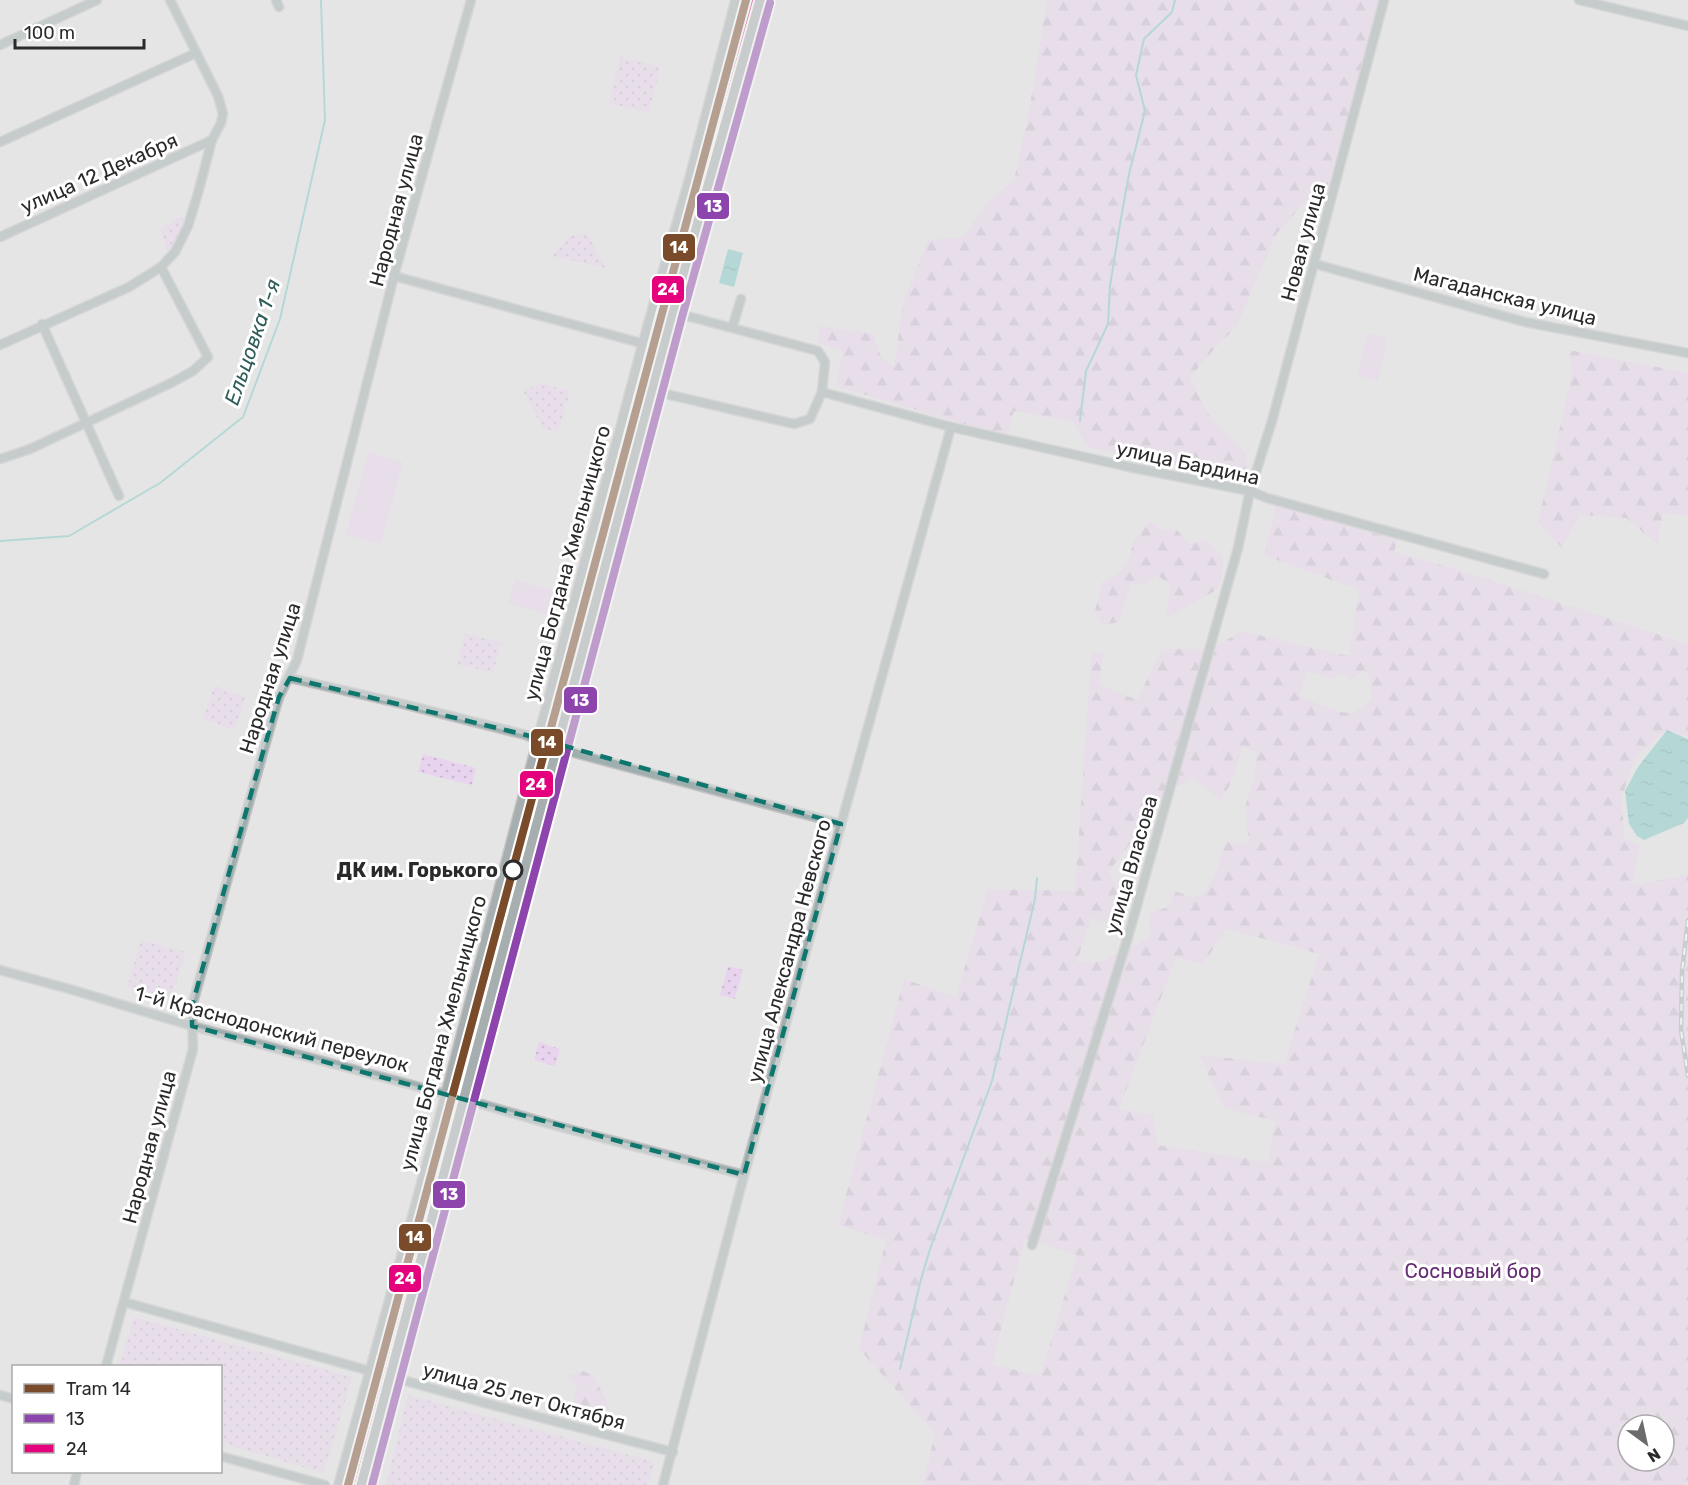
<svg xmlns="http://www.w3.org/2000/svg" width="1688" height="1485" font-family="Rubik,sans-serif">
<defs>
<pattern id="forest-firs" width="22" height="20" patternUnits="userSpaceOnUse" patternTransform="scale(1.5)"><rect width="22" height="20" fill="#e9d4ef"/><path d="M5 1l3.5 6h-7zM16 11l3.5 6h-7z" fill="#c8b6cd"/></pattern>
<pattern id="park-dots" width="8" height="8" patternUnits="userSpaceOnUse" patternTransform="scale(1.5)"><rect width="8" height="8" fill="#e9d4ef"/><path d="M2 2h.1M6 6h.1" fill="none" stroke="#c8b6cd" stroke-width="1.8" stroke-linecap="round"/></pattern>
<pattern id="water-ripples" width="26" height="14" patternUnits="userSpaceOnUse" patternTransform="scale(1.5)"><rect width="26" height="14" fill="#7ac8c4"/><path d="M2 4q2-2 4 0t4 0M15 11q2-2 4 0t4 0" fill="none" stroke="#64a39f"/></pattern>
</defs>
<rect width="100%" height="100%" fill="#e6e5e6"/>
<g fill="url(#forest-firs)" fill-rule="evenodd">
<polygon points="1047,0 1382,0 1325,196 1306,201 1277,233 1236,327 1204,360 1190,378 1210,417 1246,453 1247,479 1087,447 1073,422 1014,411 1007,437 836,386 843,352 817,342 820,326 873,334 881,357 894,367 903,304 928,240 963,237 988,202 1014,180 1030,105"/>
<polygon points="1569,350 1688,373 1688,516 1663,513 1657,544 1626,518 1580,515 1562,548 1538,522 1572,374"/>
<path d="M 1276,505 L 1399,536 L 1394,552 L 1456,569 L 1688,644 L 1688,736 L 1667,730 L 1636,756 L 1622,797 L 1624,838 L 1640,846 L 1632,885 L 1688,875 L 1688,1485 L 923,1485 L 935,1433 L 859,1349 L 886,1240 L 838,1225 L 904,979 L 956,997 L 988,889 L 1075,891 L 1091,654 L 1104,652 L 1099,685 L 1137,700 L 1162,649 L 1200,649 L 1222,643 L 1241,631 L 1349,656 L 1359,590 L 1264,555 ZM 1363,670 L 1370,677 L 1371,697 L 1366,705 L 1352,713 L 1340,712 L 1299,696 L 1308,671 L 1333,679 L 1341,674 L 1352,680 ZM 1242,747 L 1257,752 L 1254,778 L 1245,807 L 1249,844 L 1226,842 L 1217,869 L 1204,894 L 1192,897 L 1175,891 L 1168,907 L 1150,913 L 1150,936 L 1134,946 L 1103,961 L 1077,962 L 1091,918 L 1119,928 L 1120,895 L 1109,871 L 1145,824 L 1148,808 L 1177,787 L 1194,779 L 1221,801 L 1235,775 ZM 1226,929 L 1319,954 L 1284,1064 L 1199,1055 L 1224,1108 L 1275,1121 L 1268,1162 L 1158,1145 L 1153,1115 L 1119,1109 L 1176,958 L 1203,964 ZM 1025,1238 L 1077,1255 L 1040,1376 L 992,1364 ZM 1628,1425 L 1664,1425 L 1664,1461 L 1628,1461 Z"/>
<path d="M 1150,521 L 1161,529 L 1177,530 L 1189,544 L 1206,540 C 1228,557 1226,563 1218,589 L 1166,619 L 1170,585 L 1157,575 L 1147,584 L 1131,584 L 1119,622 L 1102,625 L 1095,611 L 1102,582 L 1119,572 L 1130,556 L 1133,542 Z"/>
<polygon points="583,1371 593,1376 609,1405 611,1418 603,1424 592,1423 571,1416 574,1395 577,1389 569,1378 569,1375"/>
</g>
<g fill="url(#park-dots)">
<polygon points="620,57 660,67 649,112 609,104"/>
<polygon points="181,216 185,223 179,239 168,254 160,229"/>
<polygon points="587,233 606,268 552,256 569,236"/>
<polygon points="541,383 570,391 558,432 543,428 523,391"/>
<polygon points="465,633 482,638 501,642 493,673 457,664"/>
<polygon points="214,686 246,697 234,730 203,719"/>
<polygon points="423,754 476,768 472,785 418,772"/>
<polygon points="141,940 186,952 171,998 127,987"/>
<polygon points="728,966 743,970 735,999 720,995"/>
<polygon points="539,1042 560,1049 555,1066 534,1060"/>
<polygon points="134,1317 352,1377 324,1473 221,1443 220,1366 119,1366"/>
<polygon points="408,1395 655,1462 648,1485 386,1485"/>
</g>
<g fill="#e9d4ef">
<polygon points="1368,333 1388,338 1378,381 1357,375"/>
<polygon points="368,452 403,462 381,544 346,534"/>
<polygon points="515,580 555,591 548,615 508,603"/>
</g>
<g fill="url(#water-ripples)">
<polygon points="728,249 743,253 734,287 719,283"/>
<polygon points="1667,730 1688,739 1688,818 1684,823 1644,840 1637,836 1629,824 1625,791 1638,767"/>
</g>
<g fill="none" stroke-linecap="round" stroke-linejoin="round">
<g stroke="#7ac8c4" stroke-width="2">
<polyline points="1080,421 1086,371 1108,324 1110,286 1120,224 1129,174 1145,111 1136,75 1144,39 1172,12 1175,0"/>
<polyline points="0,541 69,536 160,483 243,417 280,319 325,120 321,0"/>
<polyline points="900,1369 920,1283 930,1249 992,1081 1035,899 1037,878"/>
</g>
<defs>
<g id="street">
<polyline points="276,0 279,7"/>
<polyline points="1579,0 1688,26"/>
<polyline points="0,45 97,0"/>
<polyline points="0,142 196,53"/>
<polyline points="0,237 212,140"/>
<polyline points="1315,264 1525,322 1688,353"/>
<polyline points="394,276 663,349"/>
<polyline points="672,314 691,317 818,351 825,362 822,392"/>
<polyline points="42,324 119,496"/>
<polyline points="732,328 741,299"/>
<polyline points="0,345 129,287 161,267 175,252 188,226 198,193 212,140 221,123 223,114 218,96 170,0"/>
<polyline points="653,391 794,424 810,419 822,392 951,427 1129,467 1250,491 1267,498 1544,574"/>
<polyline points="0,459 30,449 171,383 193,371 208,357 161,267"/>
<polyline points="290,678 403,704 526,735 571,752 841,824"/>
<polyline points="0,970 73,990 192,1026 464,1099 553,1125 744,1175"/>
<polyline points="1032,1245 1128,937 1238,548 1250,491 1272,421 1384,0"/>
<polyline points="124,1302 481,1402 673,1452"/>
<polyline points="106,1366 193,1049 192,1006 273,717 279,697 297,660 394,276 471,0"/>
<polyline points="0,1395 14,1399"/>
<polyline points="220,1456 325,1485"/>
<polyline points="74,1485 77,1472"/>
<polyline points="663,1485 744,1175 951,427"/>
</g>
<g id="highway">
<polyline points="342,1485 446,1106 537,755 646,344 693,178 739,0"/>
<polyline points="361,1485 590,627 672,314 760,0"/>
</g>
</defs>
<use href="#street" stroke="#c4c3c4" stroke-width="11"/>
<use href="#highway" stroke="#c4c3c4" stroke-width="18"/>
<use href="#street" stroke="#9faeae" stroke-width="8"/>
<use href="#highway" stroke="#a6aeaf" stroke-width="15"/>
<defs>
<polyline id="rail" points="1688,920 1682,972 1681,1030 1688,1076"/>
</defs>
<use href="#rail" stroke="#a6afaf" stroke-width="4.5"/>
<use href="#rail" stroke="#fff" stroke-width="2" stroke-dasharray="7" stroke-linecap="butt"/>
<defs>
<polyline id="bus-1" points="372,1485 682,317 770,3"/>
<polyline id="bus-2" points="351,1482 662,311 749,0"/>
</defs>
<use href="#bus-1" stroke="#fff" stroke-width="12"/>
<use href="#bus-2" stroke="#fff" stroke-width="12"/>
<use href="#bus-1" stroke="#8e44ad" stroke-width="8"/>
<use href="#bus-2" stroke="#e5007d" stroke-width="8"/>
<defs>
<path id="tram-1" d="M 348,1485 C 483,991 611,494 746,0"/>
</defs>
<use href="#tram-1" stroke="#fff" stroke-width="12"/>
<use href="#tram-1" stroke="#7a4b2a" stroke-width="8"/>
</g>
<path d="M0 0H1688V1485H0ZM 290,678 L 526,735 L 841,824 L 744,1175 L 192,1026 L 192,1006 L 254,783 L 279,697 Z" fill="#e6e5e6" fill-opacity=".55" fill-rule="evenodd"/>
<path fill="none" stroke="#0f766e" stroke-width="4.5" stroke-dasharray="12 8" stroke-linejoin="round" d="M 290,678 L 526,735 L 841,824 L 744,1175 L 192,1026 L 192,1006 L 254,783 L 279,697 Z"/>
<circle fill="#fff" stroke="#2a2a2b" stroke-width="3" cx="513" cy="870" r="9"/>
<g text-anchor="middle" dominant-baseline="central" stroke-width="6" stroke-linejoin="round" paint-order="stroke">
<g font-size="20" fill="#2a2a2b" stroke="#fff">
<text transform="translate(99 173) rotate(-24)">улица 12 Декабря</text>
<text transform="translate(396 210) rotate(-75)">Народная улица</text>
<text transform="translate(1303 242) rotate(-75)">Новая улица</text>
<text transform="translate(1505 296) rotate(14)">Магаданская улица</text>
<text transform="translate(1188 463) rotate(12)">улица Бардина</text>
<text transform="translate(567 563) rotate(-75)">улица Богдана Хмельницкого</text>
<text transform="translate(270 678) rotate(-72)">Народная улица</text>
<text transform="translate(1131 865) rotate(-74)">улица Власова</text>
<text transform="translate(789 951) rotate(-75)">улица Александра Невского</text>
<text transform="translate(272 1029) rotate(15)">1-й Краснодонский переулок</text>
<text transform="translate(443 1033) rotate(-75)">улица Богдана Хмельницкого</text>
<text transform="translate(149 1147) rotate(-75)">Народная улица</text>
<text transform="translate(524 1396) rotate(15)">улица 25 лет Октября</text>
</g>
<g font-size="20" font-weight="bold" fill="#2a2a2b" stroke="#fff" text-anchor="end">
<text x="498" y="870">ДК им. Горького</text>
</g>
<g font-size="20" fill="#662c75" stroke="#fff">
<text x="1473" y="1271">Сосновый бор</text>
</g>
<g font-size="21" font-style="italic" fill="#2e5d5a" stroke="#fff">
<text transform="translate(252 342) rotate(-71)">Ельцовка 1-я</text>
</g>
</g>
<g stroke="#fff" stroke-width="2">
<rect x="696" y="192" width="34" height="28" rx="6" fill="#8e44ad"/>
<rect x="662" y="233" width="34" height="29" rx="6" fill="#7a4b2a"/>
<rect x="651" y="275" width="34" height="29" rx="6" fill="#e5007d"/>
<rect x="563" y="686" width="35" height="28" rx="6" fill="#8e44ad"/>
<rect x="530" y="728" width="34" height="29" rx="6" fill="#7a4b2a"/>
<rect x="519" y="770" width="35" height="28" rx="6" fill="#e5007d"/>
<rect x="432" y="1180" width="34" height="29" rx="6" fill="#8e44ad"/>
<rect x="398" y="1223" width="34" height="29" rx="6" fill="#7a4b2a"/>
<rect x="388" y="1264" width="34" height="29" rx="6" fill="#e5007d"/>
</g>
<g font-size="16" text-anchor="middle" font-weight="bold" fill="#fff">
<text x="713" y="212">13</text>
<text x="679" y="253">14</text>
<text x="668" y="295">24</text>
<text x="580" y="706">13</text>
<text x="547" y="748">14</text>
<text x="536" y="790">24</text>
<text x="449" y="1200">13</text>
<text x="415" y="1243">14</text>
<text x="405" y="1284">24</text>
</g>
<rect x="12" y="1365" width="210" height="108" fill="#ffffff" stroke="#aaaaaa" stroke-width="1.5"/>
<rect x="24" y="1384" width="30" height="9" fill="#7a4b2a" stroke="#aaaaaa" stroke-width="1.5"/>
<text x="66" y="1395" font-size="18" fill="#2a2a2b">Tram 14</text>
<rect x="24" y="1414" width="30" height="9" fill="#8e44ad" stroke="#aaaaaa" stroke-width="1.5"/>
<text x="66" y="1425" font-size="18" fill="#2a2a2b">13</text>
<rect x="24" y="1444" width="30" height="9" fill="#e5007d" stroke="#aaaaaa" stroke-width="1.5"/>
<text x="66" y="1455" font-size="18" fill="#2a2a2b">24</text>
<g transform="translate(1646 1443) rotate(147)"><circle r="28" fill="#ffffff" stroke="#aaaaaa" stroke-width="1.5"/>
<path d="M0-4.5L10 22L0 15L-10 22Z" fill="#6c6b6c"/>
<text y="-9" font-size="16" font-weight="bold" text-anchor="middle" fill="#2a2a2b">N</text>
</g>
<path d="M15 39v9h129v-9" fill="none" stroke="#2a2a2b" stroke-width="3"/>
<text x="24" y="39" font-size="18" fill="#2a2a2b" stroke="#ffffff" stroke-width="4.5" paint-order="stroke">100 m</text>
</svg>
